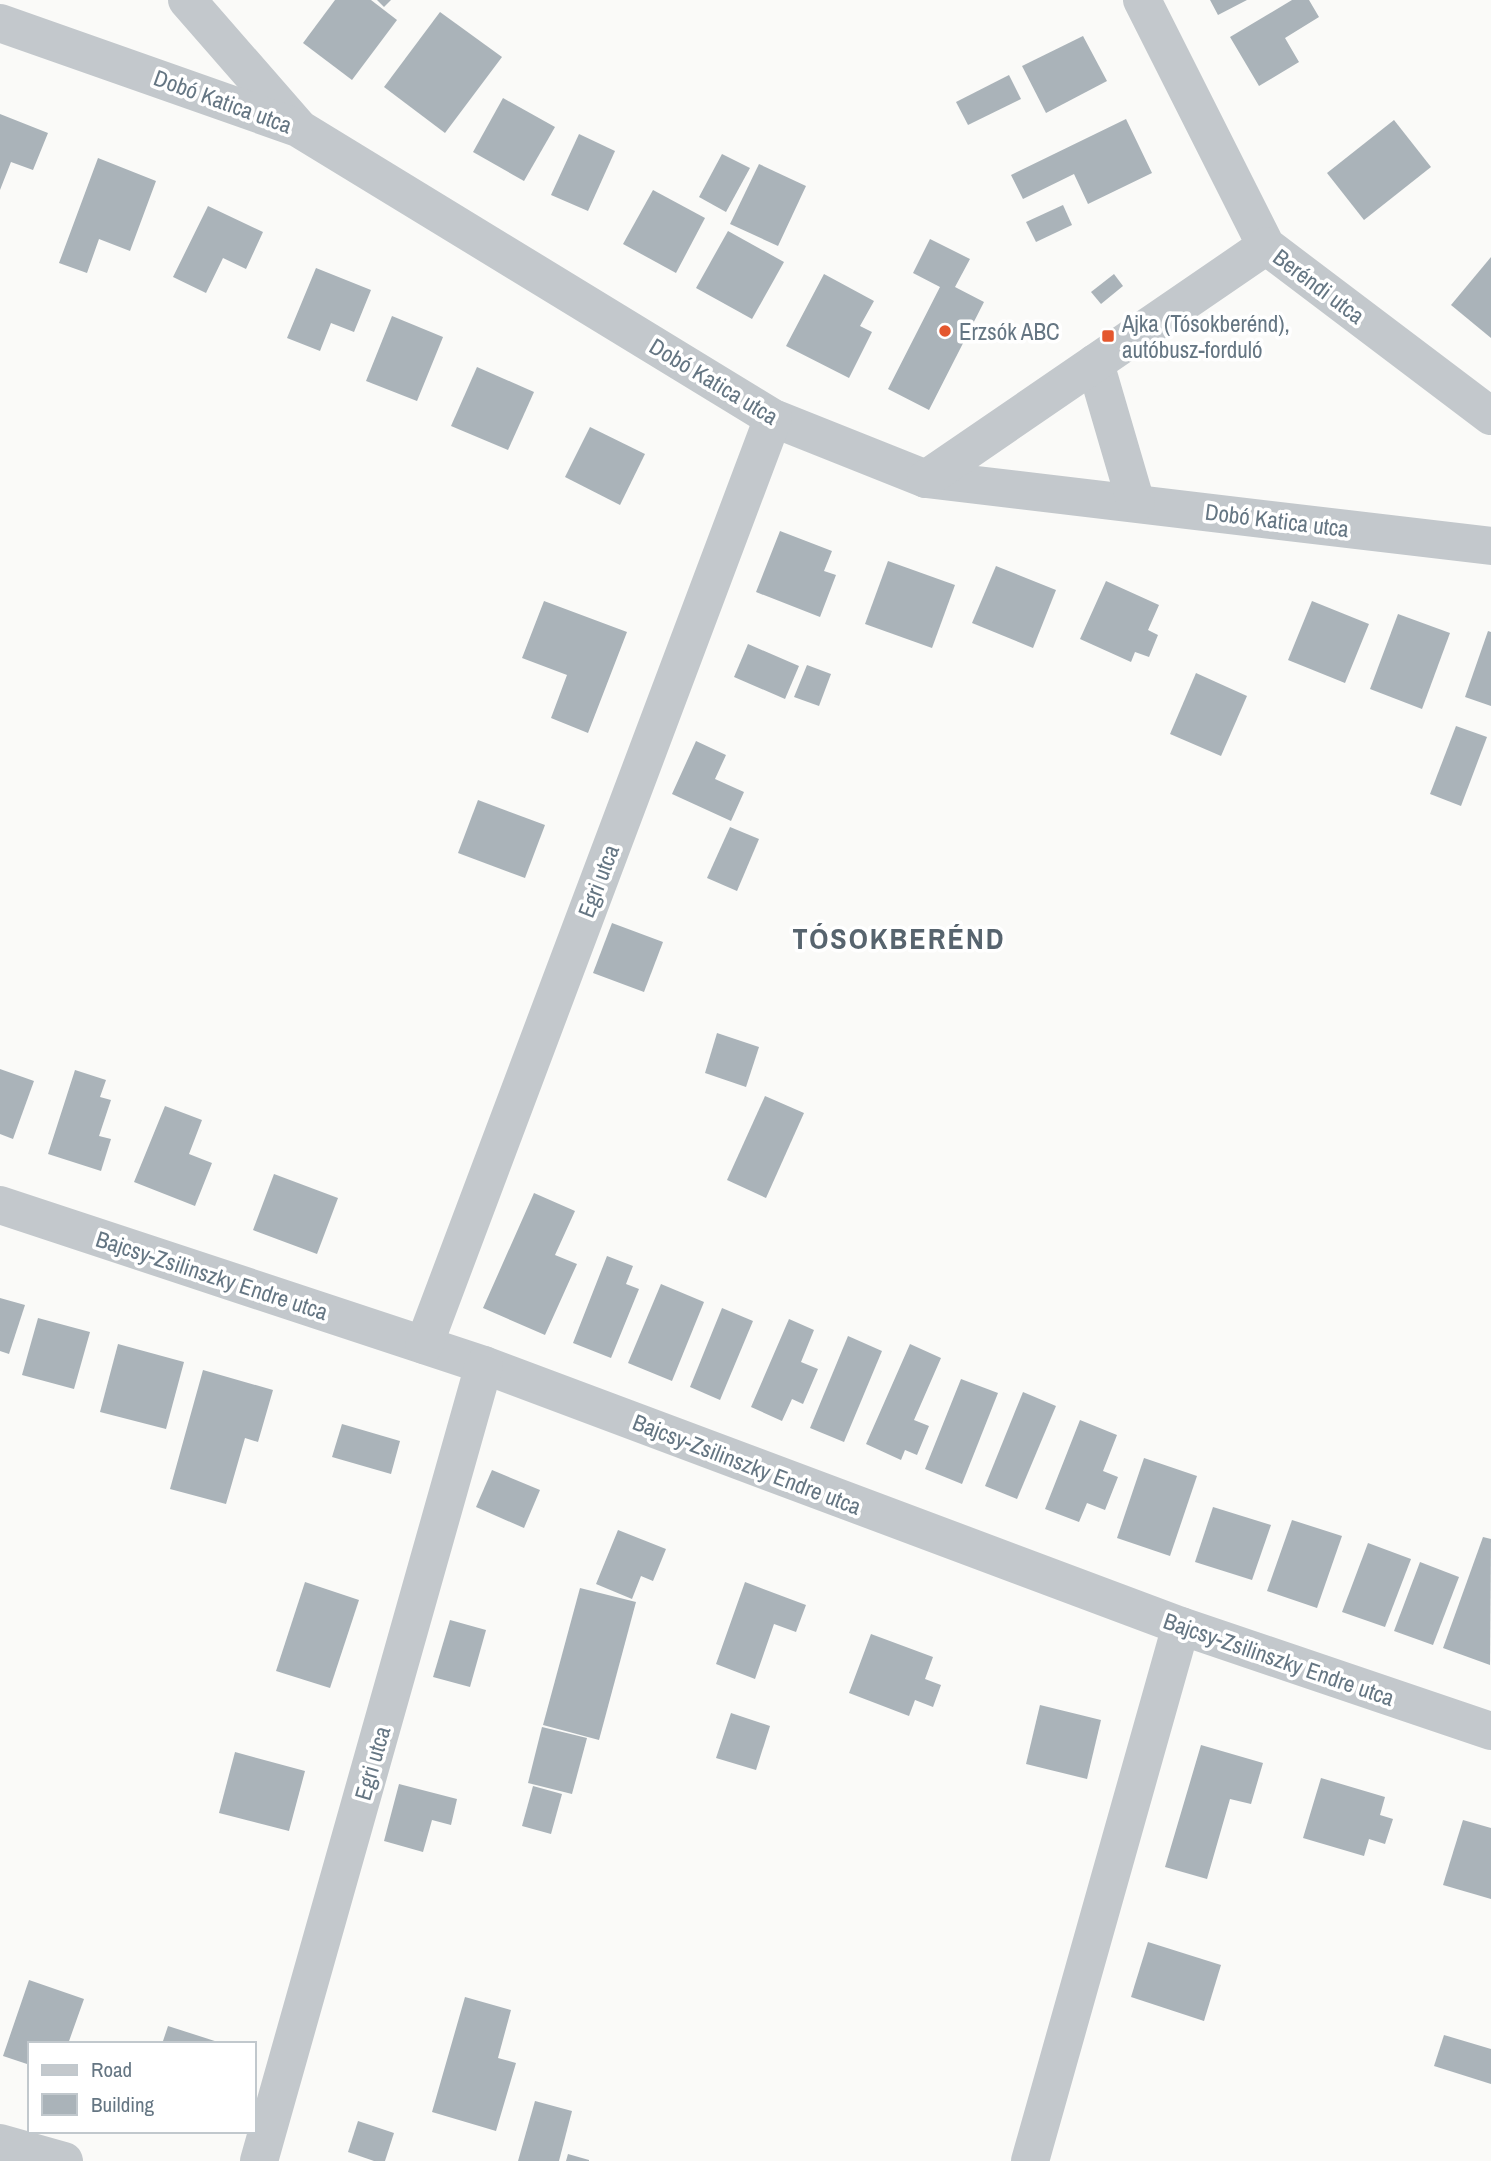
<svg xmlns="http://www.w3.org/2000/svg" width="1491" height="2161" font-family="'Archivo Narrow',sans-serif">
<rect width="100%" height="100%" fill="#fafaf8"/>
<g fill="#aab3b9">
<polygon points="335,0 371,0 397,20 352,80 303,43"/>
<polygon points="377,0 391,0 384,7"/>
<polygon points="1210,0 1247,0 1218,15"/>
<polygon points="1292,0 1309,0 1319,17 1285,38 1299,62 1259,86 1230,37"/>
<polygon points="440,12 502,57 445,133 384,87"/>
<polygon points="1083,36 1107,81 1046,113 1022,66"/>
<polygon points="1009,75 1021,99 968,125 956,102"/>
<polygon points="503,98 555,127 524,181 473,152"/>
<polygon points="0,114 48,133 33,170 11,162 0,190"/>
<polygon points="1126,119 1152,173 1088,204 1074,174 1023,199 1011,175"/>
<polygon points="1394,120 1431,167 1364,220 1327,173"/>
<polygon points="579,134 615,151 588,211 551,195"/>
<polygon points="722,154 750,168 726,212 699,197"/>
<polygon points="98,158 156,181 130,251 99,239 87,273 59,263"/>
<polygon points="759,164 806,186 778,246 730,224"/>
<polygon points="653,190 705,218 676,273 623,244"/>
<polygon points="1063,205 1072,225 1036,242 1026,222"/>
<polygon points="208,206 263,232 246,269 223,258 206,293 173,277"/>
<polygon points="728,231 784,262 752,319 696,288"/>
<polygon points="930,239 970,259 955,287 984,302 929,410 888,389 940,287 913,273"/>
<polygon points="1491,257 1491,338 1451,305"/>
<polygon points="316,268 371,290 354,332 331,323 320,351 287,338"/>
<polygon points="824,274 874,301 860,326 872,332 849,378 786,346"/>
<polygon points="1114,274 1123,286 1101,304 1091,292"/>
<polygon points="392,316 443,337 417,401 366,381"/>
<polygon points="477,367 534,392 508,450 451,426"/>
<polygon points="590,427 645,454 620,505 565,477"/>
<polygon points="780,531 832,551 824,571 836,575 820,617 756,592"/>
<polygon points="888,561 955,585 932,648 865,624"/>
<polygon points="996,566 1056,590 1033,648 972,623"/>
<polygon points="1106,581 1159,605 1148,630 1158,635 1149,657 1135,652 1131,662 1080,639"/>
<polygon points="544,601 627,632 588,733 551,718 567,675 522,658"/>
<polygon points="1312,601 1369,624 1345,683 1288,660"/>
<polygon points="1398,614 1450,633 1422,709 1370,689"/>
<polygon points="1488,631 1491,632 1491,706 1465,697"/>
<polygon points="748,644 799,666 785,699 734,677"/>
<polygon points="807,665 831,674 819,706 794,697"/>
<polygon points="1196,673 1247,696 1221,756 1170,734"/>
<polygon points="1456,726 1487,737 1461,806 1430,794"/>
<polygon points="696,741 726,755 715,779 744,792 731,821 672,794"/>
<polygon points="478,800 545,825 525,878 458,853"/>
<polygon points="730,827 759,839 737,891 707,878"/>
<polygon points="612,923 663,942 644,992 593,973"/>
<polygon points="717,1033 759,1047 746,1087 705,1073"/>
<polygon points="0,1069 34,1081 13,1139 0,1134"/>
<polygon points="75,1070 106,1080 100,1097 111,1100 99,1136 111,1139 101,1171 48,1154"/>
<polygon points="765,1096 804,1113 766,1198 727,1180"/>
<polygon points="165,1106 202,1120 189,1154 212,1163 195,1206 134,1182"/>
<polygon points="274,1174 338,1198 317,1254 253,1230"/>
<polygon points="534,1193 575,1211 555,1255 577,1264 545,1335 483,1308"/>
<polygon points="607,1256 633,1266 626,1284 639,1289 611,1358 573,1343"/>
<polygon points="661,1284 704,1302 672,1381 628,1363"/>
<polygon points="0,1298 25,1305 9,1354 0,1351"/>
<polygon points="722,1308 753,1321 720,1400 690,1387"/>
<polygon points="38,1318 90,1332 74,1389 22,1375"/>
<polygon points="789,1319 814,1330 801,1362 818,1369 803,1404 792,1399 782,1421 751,1407"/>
<polygon points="848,1336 882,1351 844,1442 810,1428"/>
<polygon points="118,1344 184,1362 166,1429 100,1412"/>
<polygon points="910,1344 941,1358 914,1420 929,1426 917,1455 905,1450 901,1460 866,1444"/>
<polygon points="203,1370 273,1390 258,1442 245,1438 226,1504 170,1489"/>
<polygon points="961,1379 998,1393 962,1484 925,1469"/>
<polygon points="1023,1392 1056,1406 1017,1499 985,1486"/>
<polygon points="1080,1420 1117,1435 1103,1471 1118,1477 1105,1510 1087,1503 1079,1522 1045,1509"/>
<polygon points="342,1424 400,1441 391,1474 332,1457"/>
<polygon points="1144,1458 1197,1476 1170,1556 1117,1538"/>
<polygon points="492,1470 540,1490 524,1528 476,1507"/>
<polygon points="1213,1507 1271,1525 1252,1580 1195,1562"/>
<polygon points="1292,1520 1342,1536 1317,1608 1267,1591"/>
<polygon points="618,1530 666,1549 653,1581 641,1576 632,1599 596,1584"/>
<polygon points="1483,1537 1491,1539 1490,1665 1443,1648"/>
<polygon points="1368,1543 1411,1559 1385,1627 1342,1612"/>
<polygon points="1420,1562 1459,1577 1433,1645 1394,1631"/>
<polygon points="305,1582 359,1600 330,1688 276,1671"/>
<polygon points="745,1582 806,1605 796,1632 774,1624 755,1679 716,1664"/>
<polygon points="580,1588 636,1602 599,1740 543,1725"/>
<polygon points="450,1620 486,1630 470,1687 433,1677"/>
<polygon points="871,1634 933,1657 925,1679 941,1685 933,1707 915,1700 909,1716 849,1693"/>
<polygon points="1040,1705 1101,1720 1087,1779 1026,1764"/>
<polygon points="731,1713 770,1726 756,1770 716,1758"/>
<polygon points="542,1727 587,1738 572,1794 528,1783"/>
<polygon points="1201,1745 1263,1763 1251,1804 1230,1799 1207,1879 1165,1867"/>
<polygon points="235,1752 305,1771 289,1831 219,1813"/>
<polygon points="1321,1778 1385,1797 1380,1815 1393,1819 1385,1844 1369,1839 1364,1856 1303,1838"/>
<polygon points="399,1784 457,1799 451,1825 432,1820 423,1852 384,1841"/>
<polygon points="533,1786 562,1794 551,1834 522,1826"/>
<polygon points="1463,1820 1491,1828 1491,1899 1443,1885"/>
<polygon points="1148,1942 1221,1965 1204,2021 1131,1997"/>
<polygon points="29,1980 84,1999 68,2044 30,2044 30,2065 3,2056"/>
<polygon points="465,1997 511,2010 498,2058 516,2063 496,2131 432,2112"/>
<polygon points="168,2026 221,2043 221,2044 162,2044"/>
<polygon points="1444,2035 1491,2049 1491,2084 1434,2066"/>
<polygon points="535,2101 572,2111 559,2161 518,2161"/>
<polygon points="358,2121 394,2133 385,2161 374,2161 348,2152"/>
<polygon points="568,2154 589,2160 589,2161 566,2161"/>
</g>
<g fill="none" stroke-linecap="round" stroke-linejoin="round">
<g stroke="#c3c8cc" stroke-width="38">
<polyline points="187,0 297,126"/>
<polyline points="1142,0 1266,246 1491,416"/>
<polyline points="0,23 298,128 773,418 926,479 1491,546"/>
<polyline points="1095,363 1136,503"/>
<polyline points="926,479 1266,246"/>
<polyline points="0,1205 484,1365 1181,1626 1491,1731"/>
<polyline points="424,1345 773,418"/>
<polyline points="0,2143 64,2161"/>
<polyline points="259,2161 484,1365"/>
<polyline points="1030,2161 1181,1626"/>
</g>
</g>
<g fill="#e4572e" stroke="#fff" stroke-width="2.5">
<circle cx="945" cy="331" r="7"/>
<rect x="1101" y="329" width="14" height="14" rx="3.5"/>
</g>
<g text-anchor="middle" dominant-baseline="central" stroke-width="7" stroke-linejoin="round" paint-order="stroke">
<g font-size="23" fill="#657683" stroke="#fff">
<text transform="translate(223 101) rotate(20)">Dobó Katica utca</text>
<text transform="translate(1319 286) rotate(37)">Beréndi utca</text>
<text transform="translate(714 381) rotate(31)">Dobó Katica utca</text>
<text transform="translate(1277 520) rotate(7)">Dobó Katica utca</text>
<text transform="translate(598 881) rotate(-69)">Egri utca</text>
<text transform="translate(212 1275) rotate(18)">Bajcsy-Zsilinszky Endre utca</text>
<text transform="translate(747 1464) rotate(21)">Bajcsy-Zsilinszky Endre utca</text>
<text transform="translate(1279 1659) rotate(19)">Bajcsy-Zsilinszky Endre utca</text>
<text transform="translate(372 1763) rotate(-74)">Egri utca</text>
</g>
<g font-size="23" fill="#657683" stroke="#fff" text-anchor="start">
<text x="1122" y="323">Ajka (Tósokberénd),<tspan x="1122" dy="26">autóbusz-forduló</tspan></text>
<text x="959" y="331">Erzsók ABC</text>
</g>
<g font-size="30" font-weight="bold" letter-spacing="2" fill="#57646e" stroke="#fff">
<text x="899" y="938">TÓSOKBERÉND</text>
</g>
</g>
<rect x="28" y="2042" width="228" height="91" fill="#ffffff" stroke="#c1c8cd" stroke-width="2"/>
<rect x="42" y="2065" width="35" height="10" fill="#c3c8cc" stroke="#c1c8cd" stroke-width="2"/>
<text x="91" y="2077" font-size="21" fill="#657683">Road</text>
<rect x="42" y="2094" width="35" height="21" fill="#aab3b9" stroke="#c1c8cd" stroke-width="2"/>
<text x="91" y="2112" font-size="21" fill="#657683">Building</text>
</svg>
